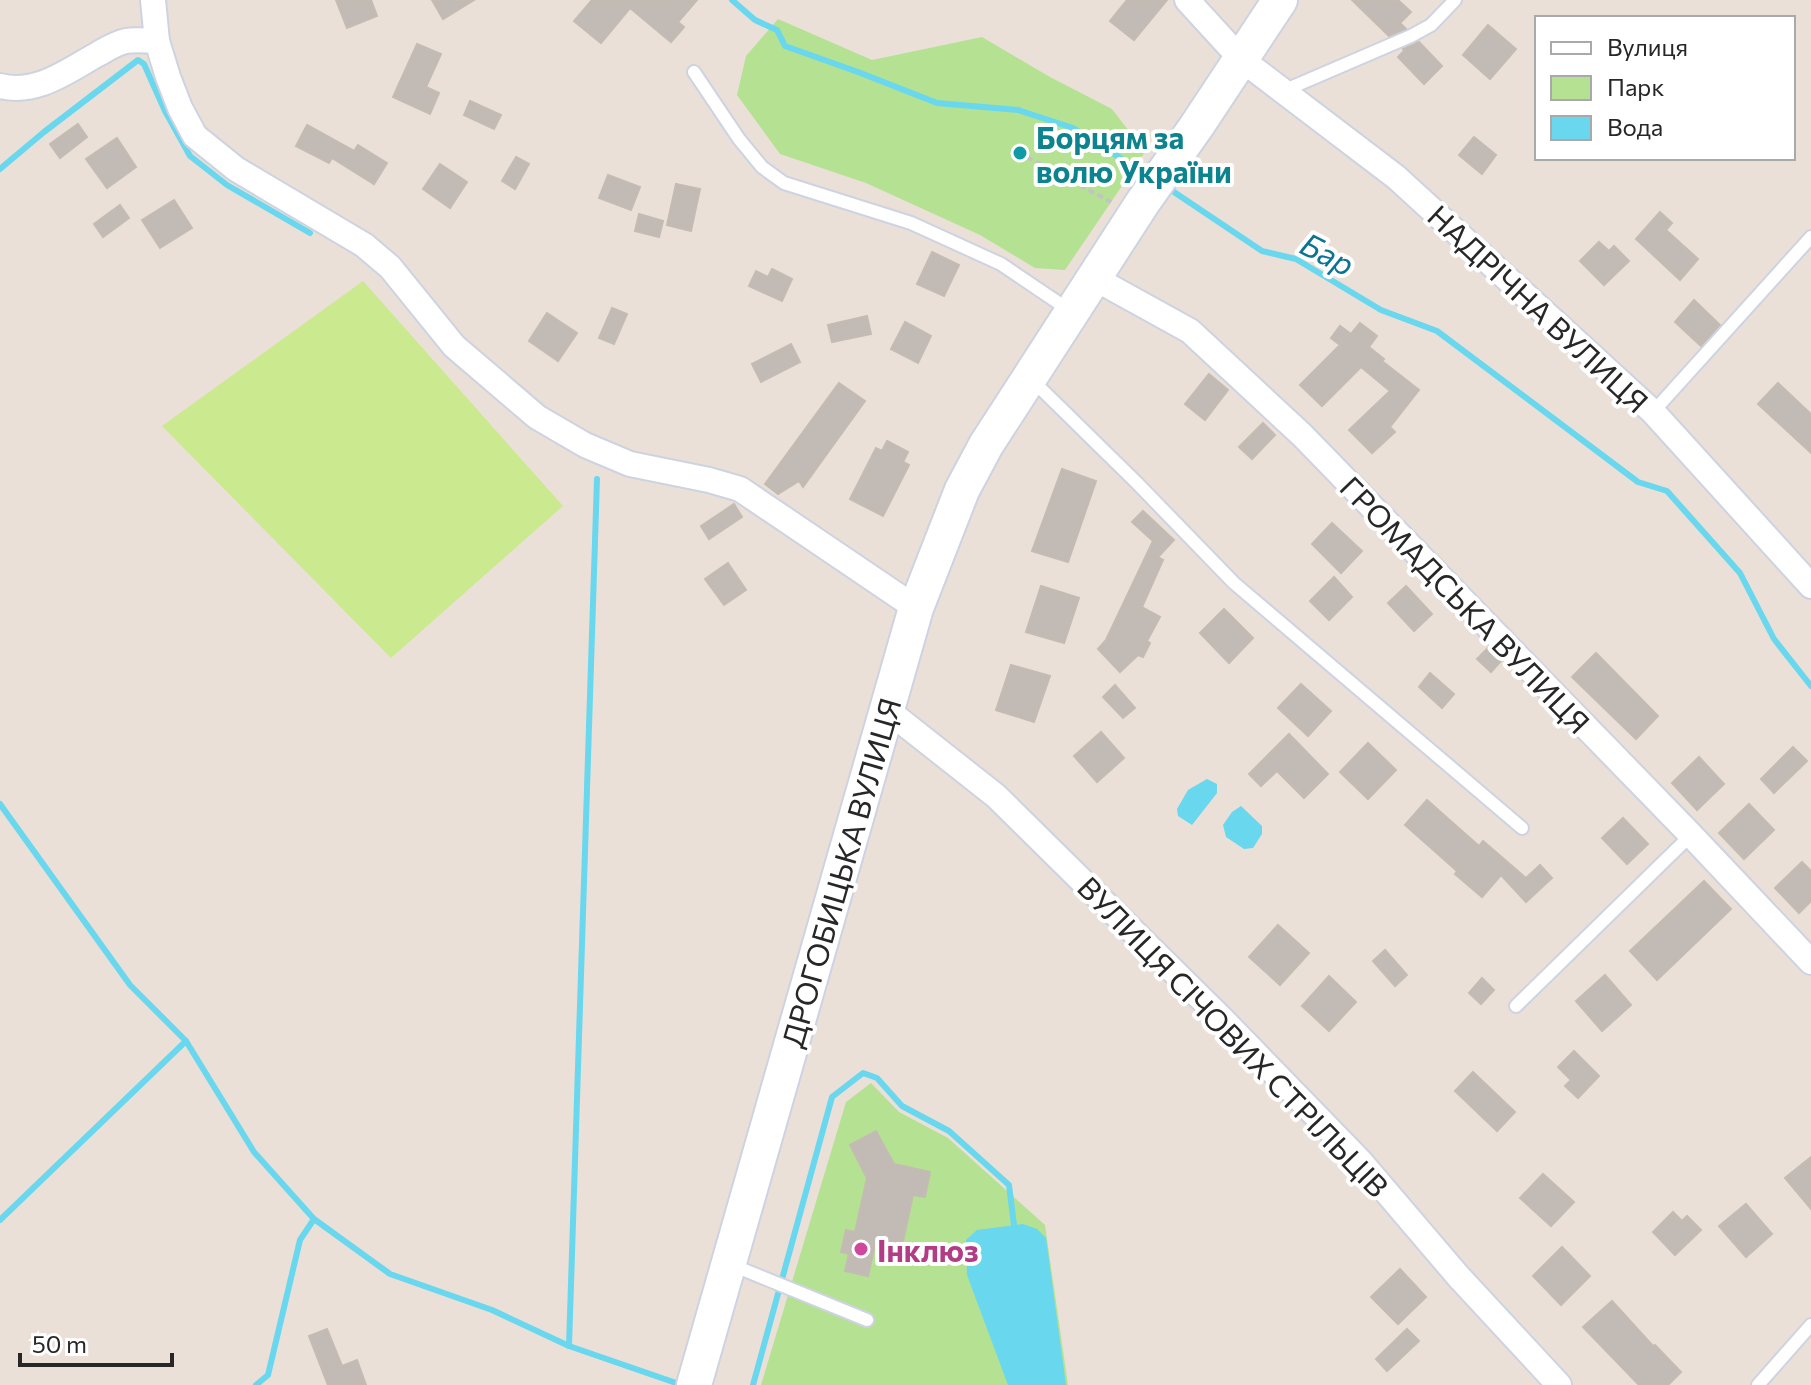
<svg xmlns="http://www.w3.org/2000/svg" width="1811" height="1385" font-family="Commissioner,sans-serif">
<rect width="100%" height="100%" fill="#eae0d8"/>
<g fill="#b5e193">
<polygon points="778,19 872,60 982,37 1050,77 1112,109 1145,152 1065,270 1035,268 980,235 866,183 780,154 737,95 746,56"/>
<polygon points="871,1083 899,1112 948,1138 1045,1225 1068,1385 761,1385 846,1102"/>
</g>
<polygon fill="#cbe98e" points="363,281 563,506 391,658 162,426"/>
<g fill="#69d7ed">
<polygon points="1207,779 1217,784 1217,793 1192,825 1178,816 1177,809 1188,790"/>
<polygon points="1241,806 1262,826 1262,834 1253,848 1244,849 1226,837 1223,825 1232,812"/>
<polygon points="1023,1224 1037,1229 1046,1238 1066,1385 1008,1385 967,1275 966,1240 977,1230"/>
</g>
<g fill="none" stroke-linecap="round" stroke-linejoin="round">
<g stroke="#69d7ed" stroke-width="6">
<polyline points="732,0 755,20 777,30 785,46 858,72 937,103 1018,110 1073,128 1149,176"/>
<polyline points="0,169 44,132 138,60 144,64 165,111 190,156 227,185 310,233"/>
<polyline points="1165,186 1262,251 1296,259 1381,310 1437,331 1638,482 1667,491 1740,573 1774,639 1811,686"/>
<polyline points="0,804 130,985 186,1041 254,1152 314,1219 390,1274 492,1310 569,1346 682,1385"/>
<polyline points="0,1220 186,1041"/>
<polyline points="569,1346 597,479"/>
<polyline points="256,1385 268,1375 300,1240 314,1219"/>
<polyline points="753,1385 832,1097 863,1073 877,1078 902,1106 949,1131 1009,1185 1014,1225"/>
</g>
</g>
<g fill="#c2bab5" stroke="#c4bcb2" stroke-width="2">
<polygon points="336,0 371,0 377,16 347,28"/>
<polygon points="432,0 474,0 443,19"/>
<polygon points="592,0 697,0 678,22 684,27 671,42 630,8 601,43 574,21"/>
<polygon points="1127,0 1167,0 1134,40 1110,21"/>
<polygon points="1352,0 1398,0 1411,12 1400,23 1406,29 1389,36"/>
<polygon points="1488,25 1516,49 1490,79 1463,55"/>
<polygon points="1419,42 1442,66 1424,84 1398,57 1404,51 1403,49"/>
<polygon points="417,44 441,54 426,87 439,93 430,114 393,97"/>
<polygon points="470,101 501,115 494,129 464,115"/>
<polygon points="78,124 87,137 60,158 50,144"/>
<polygon points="307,125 354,151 358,145 387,163 374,184 332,158 329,163 296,146"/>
<polygon points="1474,137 1496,155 1482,174 1459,155"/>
<polygon points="117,138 136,167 107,188 86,159"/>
<polygon points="516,157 529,164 515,189 502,181"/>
<polygon points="440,164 467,182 450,208 423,189"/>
<polygon points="608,175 640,187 631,210 599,198"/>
<polygon points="676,184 700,189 691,231 667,225"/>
<polygon points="174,200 192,228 160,248 142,220"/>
<polygon points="120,205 129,218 103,237 94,224"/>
<polygon points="1660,212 1672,223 1666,230 1698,259 1680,280 1636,239"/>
<polygon points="639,214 663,221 659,237 635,231"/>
<polygon points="1599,242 1609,251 1614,246 1629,261 1604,285 1580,261"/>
<polygon points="932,252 959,265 944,296 917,284"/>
<polygon points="772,269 792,279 782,301 749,286 756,271 768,277"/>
<polygon points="1694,300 1720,325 1701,346 1675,322"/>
<polygon points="612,308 627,314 614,344 599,338"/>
<polygon points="547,313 577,333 558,361 529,341"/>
<polygon points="867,316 871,334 832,342 828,325"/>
<polygon points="905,322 931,336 918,363 891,349"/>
<polygon points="1360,323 1377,336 1369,347 1384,359 1382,361 1419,390 1390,427 1395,432 1372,453 1349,430 1390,391 1361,367 1322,406 1300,385 1340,345 1331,338 1340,326 1351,334"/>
<polygon points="791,344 800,362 761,382 752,364"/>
<polygon points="1209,374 1228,390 1205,420 1185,404"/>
<polygon points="839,383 865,401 803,487 799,481 778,494 765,484"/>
<polygon points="1778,383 1811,414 1811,453 1758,404"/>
<polygon points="1263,423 1275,435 1252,459 1239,447"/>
<polygon points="887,441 908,452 903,462 909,465 883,516 850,499 876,448 882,451"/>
<polygon points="1062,469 1096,481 1068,562 1032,551"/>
<polygon points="734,504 742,517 709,539 701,526"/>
<polygon points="1143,511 1174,540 1158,557 1163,560 1142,607 1160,617 1147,641 1150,643 1143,657 1138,655 1120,672 1098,649 1106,640 1153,541 1132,522"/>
<polygon points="1332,523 1362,551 1341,573 1312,544"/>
<polygon points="728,563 746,590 724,605 705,579"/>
<polygon points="1334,577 1352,597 1329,620 1310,601"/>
<polygon points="1041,586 1079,598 1064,643 1026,632"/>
<polygon points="1406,586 1432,614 1414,631 1388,603"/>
<polygon points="1224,609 1253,638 1229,663 1200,633"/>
<polygon points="1488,648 1501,661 1491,672 1477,659"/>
<polygon points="1596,653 1658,716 1636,739 1572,677"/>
<polygon points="1011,665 1050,676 1034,722 996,710"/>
<polygon points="1430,673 1454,694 1442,708 1419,687"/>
<polygon points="1301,684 1331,711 1308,736 1278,708"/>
<polygon points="1115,685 1135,708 1123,718 1103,697"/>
<polygon points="1101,732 1124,758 1097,782 1074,756"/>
<polygon points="1289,734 1328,774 1304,798 1277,771 1261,786 1249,774"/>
<polygon points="1368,743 1396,770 1368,799 1340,772"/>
<polygon points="1793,747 1807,761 1774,793 1761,779"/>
<polygon points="1699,757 1724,784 1697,810 1672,783"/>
<polygon points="1427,800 1479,846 1483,841 1526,878 1540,865 1552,878 1526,902 1501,875 1482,897 1455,874 1457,871 1405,825"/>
<polygon points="1749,804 1774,830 1744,859 1719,833"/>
<polygon points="1623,818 1648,844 1627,864 1602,838"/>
<polygon points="1802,862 1811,871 1811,901 1799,913 1775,888"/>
<polygon points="1704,881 1731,909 1657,980 1630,951"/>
<polygon points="1278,925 1309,953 1280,985 1249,957"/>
<polygon points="1385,950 1407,975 1395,986 1373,961"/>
<polygon points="1605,975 1631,1005 1602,1031 1576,1001"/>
<polygon points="1329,976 1356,1002 1329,1031 1302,1006"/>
<polygon points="1482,978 1494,990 1481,1004 1469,993"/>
<polygon points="1574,1051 1599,1076 1578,1098 1565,1086 1571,1080 1558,1067"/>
<polygon points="1473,1072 1515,1112 1497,1131 1455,1091"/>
<polygon points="876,1131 894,1164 930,1172 925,1197 913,1195 902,1246 876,1240 868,1276 845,1271 849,1254 841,1252 846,1230 855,1232 867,1178 850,1145"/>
<polygon points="1811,1157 1811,1209 1785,1178"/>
<polygon points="1543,1174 1574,1202 1551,1226 1520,1198"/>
<polygon points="1746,1204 1772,1234 1746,1257 1719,1226"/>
<polygon points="1673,1212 1682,1221 1687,1216 1701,1230 1675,1255 1653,1232"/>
<polygon points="1562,1247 1590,1276 1561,1305 1533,1276"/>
<polygon points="1400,1269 1426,1297 1398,1324 1371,1297"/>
<polygon points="1612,1301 1653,1346 1655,1345 1681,1372 1668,1385 1639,1385 1583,1327"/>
<polygon points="327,1329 342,1366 357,1360 366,1385 328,1385 309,1336"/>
<polygon points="1407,1329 1419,1341 1387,1371 1376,1359"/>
</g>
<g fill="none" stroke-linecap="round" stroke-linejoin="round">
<defs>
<g id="lane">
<polyline points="694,72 739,139 762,167 784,183 911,223 1001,264 1069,310"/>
<polyline points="1283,91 1411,36 1431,25 1455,0"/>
<polyline points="1031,379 1137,483 1234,583 1522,828"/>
<polyline points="1653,412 1811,237"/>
<polyline points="1516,1006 1691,835"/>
<polyline points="732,1265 867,1320"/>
<polyline points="1758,1385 1811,1325"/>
</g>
<g id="street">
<polyline points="153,0 157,41 168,77 180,108 195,136 236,169 364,245 390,267 454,346 537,417 585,445 630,464 709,480 740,489 916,608"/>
<polyline points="1187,0 1241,59 1396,177 1653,412 1811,586"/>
<path d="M 0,86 C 37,95 67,71 98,54 C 107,49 116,43 126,41 C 136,39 148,41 157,41"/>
<polyline points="1094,278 1190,331 1302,435 1691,835 1811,962"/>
<polyline points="887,710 996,796 1222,1019 1360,1161 1458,1276 1559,1385"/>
</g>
<polyline id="secondary" points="694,1385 916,608 962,490 986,445 1143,202 1196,127 1280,0"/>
</defs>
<use href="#lane" stroke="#cdd3e0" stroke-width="16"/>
<use href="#street" stroke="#cdd3e0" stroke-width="28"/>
<use href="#secondary" stroke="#cdd3e0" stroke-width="38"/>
<polyline stroke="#c3c3c3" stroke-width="4" stroke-dasharray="6 4" stroke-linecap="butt" points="1027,157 1111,202"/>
<use href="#lane" stroke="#fff" stroke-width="12"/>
<use href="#street" stroke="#fff" stroke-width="24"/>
<use href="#secondary" stroke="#fff" stroke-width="34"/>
</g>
<circle fill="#0f9aa8" stroke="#fff" stroke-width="3" cx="1020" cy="153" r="8"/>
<circle fill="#d1479c" stroke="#fff" stroke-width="3" cx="861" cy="1249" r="8"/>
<g text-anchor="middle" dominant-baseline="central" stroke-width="8" stroke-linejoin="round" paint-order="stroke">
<g font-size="30" font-weight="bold" fill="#0d838f" stroke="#fff" text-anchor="start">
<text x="1036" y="136">Борцям за<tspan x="1036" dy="34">волю України</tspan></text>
</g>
<g font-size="30" fill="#272727" stroke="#fff">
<text transform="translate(1539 308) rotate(43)">НАДРІЧНА ВУЛИЦЯ</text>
<text transform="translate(1466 604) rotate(46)">ГРОМАДСЬКА ВУЛИЦЯ</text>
<text transform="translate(840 872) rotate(-74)">ДРОГОБИЦЬКА ВУЛИЦЯ</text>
<text transform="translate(1234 1036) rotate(46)">ВУЛИЦЯ СІЧОВИХ СТРІЛЬЦІВ</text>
</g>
<g font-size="30" font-weight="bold" fill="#b23c85" stroke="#fff" text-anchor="start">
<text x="877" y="1249">Інклюз</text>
</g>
<g font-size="32" font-style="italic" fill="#0d7394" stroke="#fff">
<text transform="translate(1328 253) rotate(27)">Бар</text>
</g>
</g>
<rect x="1535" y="16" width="260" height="144" fill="#ffffff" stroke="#a9a9a9" stroke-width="2"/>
<rect x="1551" y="42" width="40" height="12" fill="#ffffff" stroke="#a9a9a9" stroke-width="2"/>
<text x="1607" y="56" font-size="24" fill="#272727">Вулиця</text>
<rect x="1551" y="76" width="40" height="24" fill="#b5e193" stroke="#a9a9a9" stroke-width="2"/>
<text x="1607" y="96" font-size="24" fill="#272727">Парк</text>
<rect x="1551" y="116" width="40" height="24" fill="#69d7ed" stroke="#a9a9a9" stroke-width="2"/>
<text x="1607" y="136" font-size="24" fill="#272727">Вода</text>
<path d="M20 1353v12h152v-12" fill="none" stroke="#272727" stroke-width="4"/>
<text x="32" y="1353" font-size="24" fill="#272727" stroke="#ffffff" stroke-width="6" paint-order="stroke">50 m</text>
</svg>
